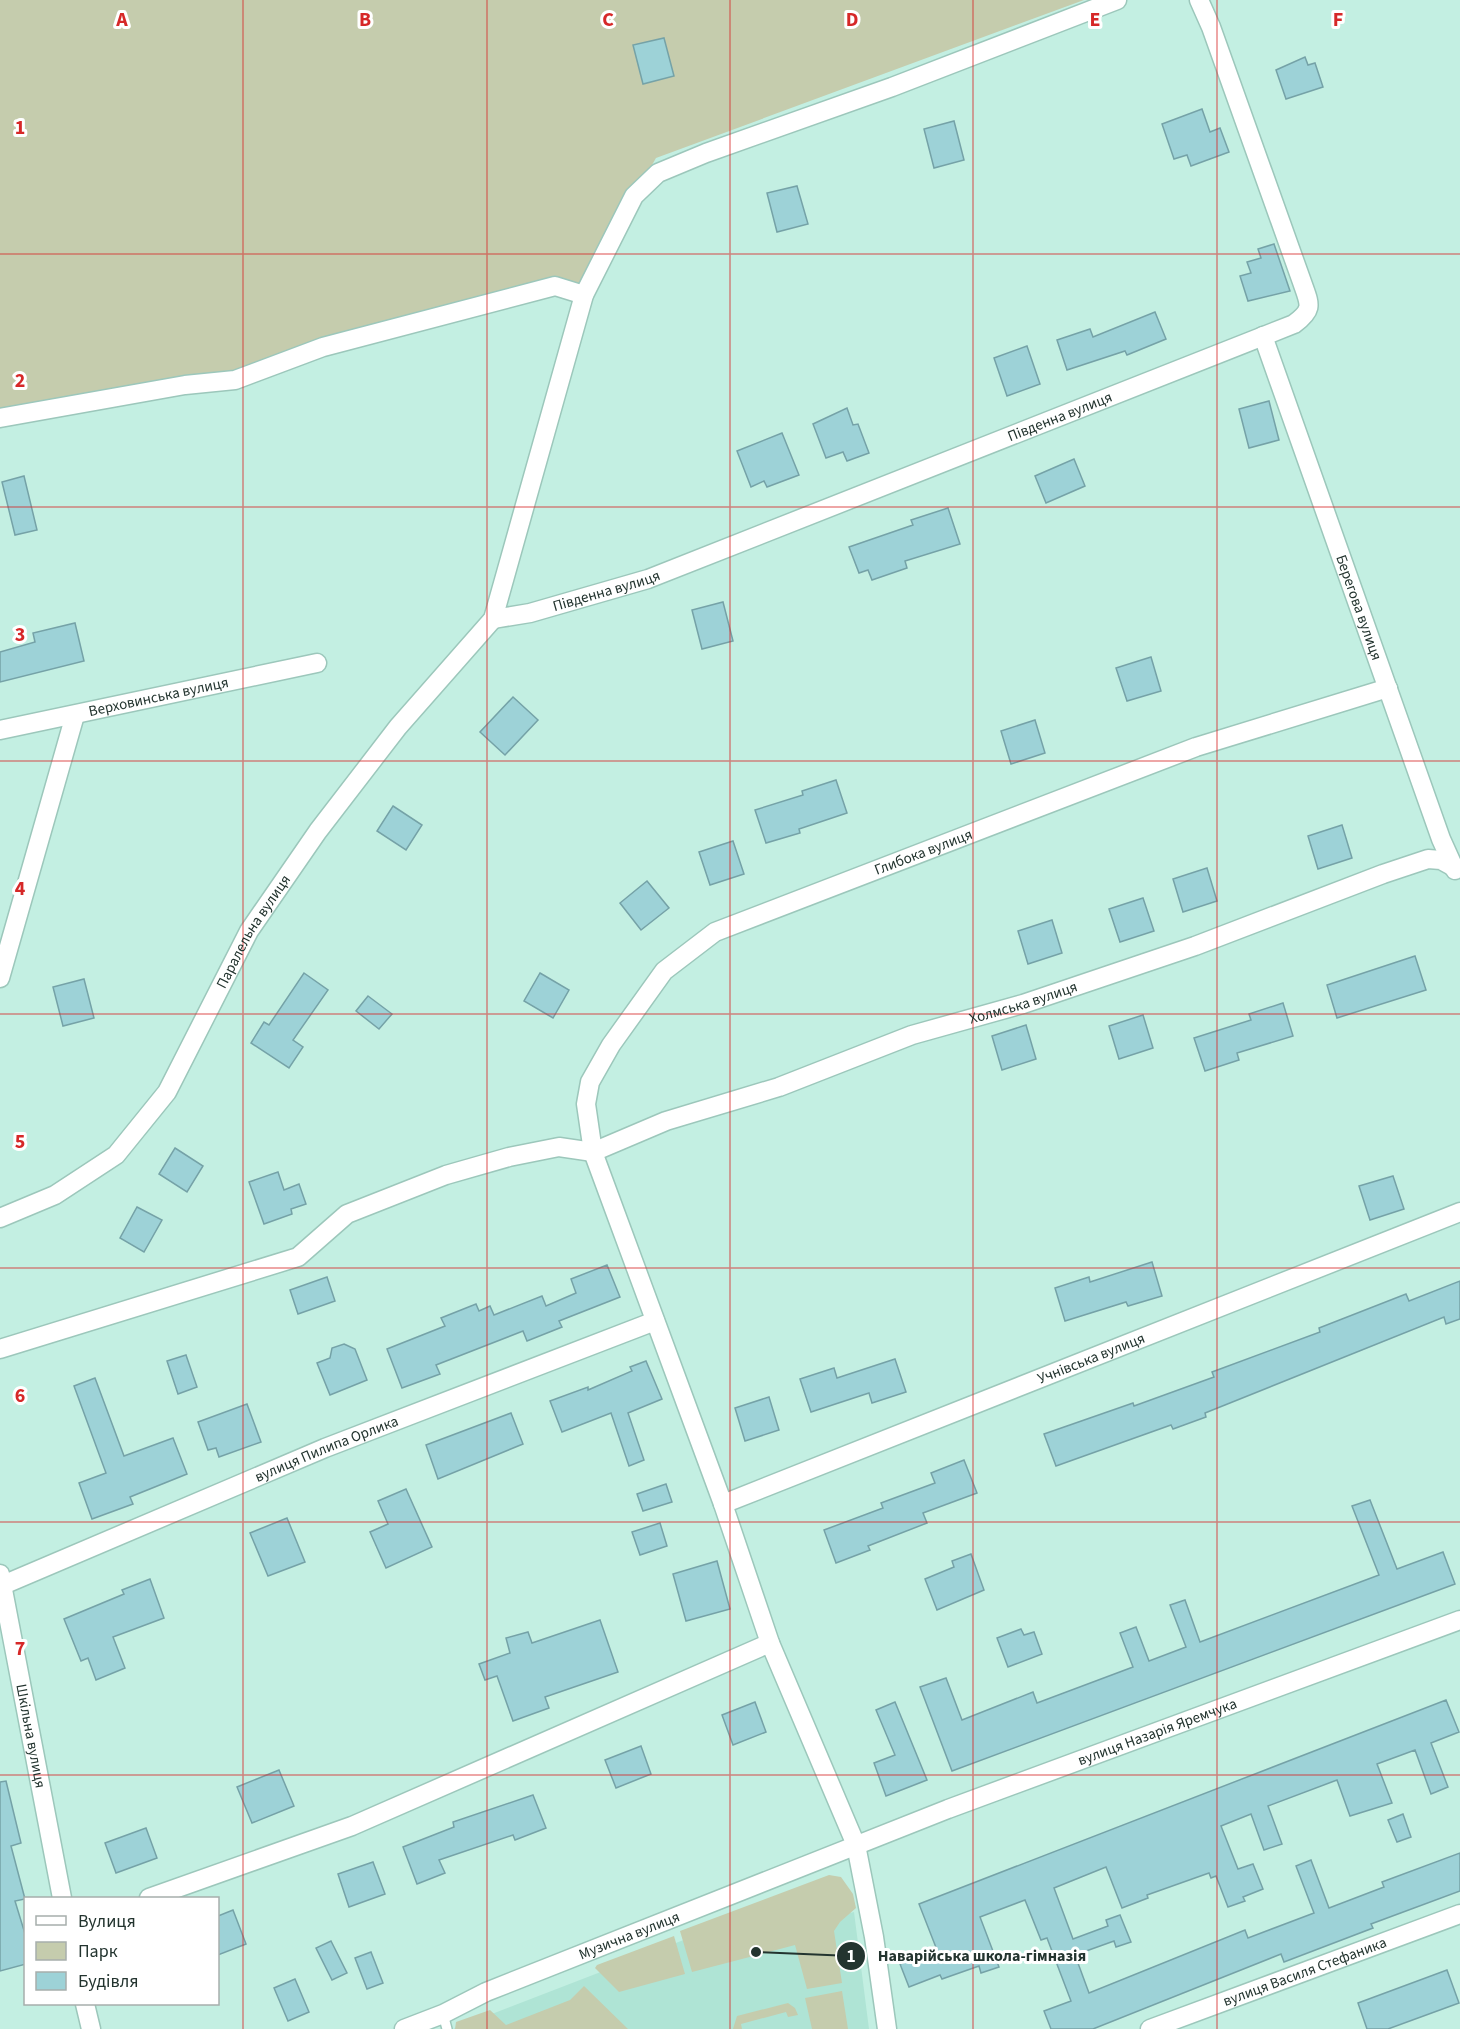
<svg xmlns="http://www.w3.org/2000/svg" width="1460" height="2029" font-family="'Source Sans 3',sans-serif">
<rect width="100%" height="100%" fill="#c3efe2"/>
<polygon fill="#afe4d5" points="790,1899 797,1927 854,1912 869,2029 453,2029"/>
<g fill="#c5ccad">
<polygon points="0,0 1084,0 656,158 634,196 584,295 555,286 235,380 0,418"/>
<polygon points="829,1875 841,1877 853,1894 856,1908 840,1922 834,1931 842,1983 807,1989 795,1945 692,1972 680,1931"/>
<polygon points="674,1936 685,1974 619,1992 595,1968 597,1965"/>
<polygon points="584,1986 628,2029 455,2029 456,2022 490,2010 506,2025 570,2000"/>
<polygon points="842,1991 848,2029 812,2029 805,1998"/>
<polygon points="788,2003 795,2008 798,2015 788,2017 786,2012 741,2024 742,2029 733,2029 737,2016"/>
</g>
<g fill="#9dd2d7" stroke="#75a2a7" stroke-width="1.5">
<polygon points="664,38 674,76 643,84 633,45"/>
<polygon points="1305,57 1308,65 1315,63 1323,87 1286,99 1276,70"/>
<polygon points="1202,109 1210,132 1220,128 1229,152 1191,166 1187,155 1174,159 1162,124"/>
<polygon points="954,121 964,160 934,168 924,129"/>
<polygon points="797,186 808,224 777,232 767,193"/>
<polygon points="1274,244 1290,291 1248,301 1240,276 1251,273 1247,262 1261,258 1258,249"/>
<polygon points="1155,312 1166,339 1127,355 1125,351 1067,370 1057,340 1090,329 1093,337"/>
<polygon points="1027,346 1040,384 1007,396 994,358"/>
<polygon points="1269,401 1279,440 1249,448 1239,409"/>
<polygon points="847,408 853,425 858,424 869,453 847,461 843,452 826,458 813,424"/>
<polygon points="782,433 799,475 767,487 764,481 751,487 737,451"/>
<polygon points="1074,459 1085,486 1046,503 1035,476"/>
<polygon points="24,476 37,530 15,535 2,482"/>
<polygon points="948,508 960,544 905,561 907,568 872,580 868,570 859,573 849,547 913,525 911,520"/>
<polygon points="723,602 733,641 702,649 692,610"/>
<polygon points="75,623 84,661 0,682 0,652 35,642 33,633"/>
<polygon points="1151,657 1161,691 1127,701 1116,668"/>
<polygon points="513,697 538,720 505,755 480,732"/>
<polygon points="1035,720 1045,753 1011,764 1001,731"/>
<polygon points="836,780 847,813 799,829 800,833 766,843 755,810 803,795 802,791"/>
<polygon points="393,806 422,825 406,850 377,831"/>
<polygon points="1342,825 1352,858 1318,869 1308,836"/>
<polygon points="733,841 744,874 710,885 699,852"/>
<polygon points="1207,868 1217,901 1183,912 1173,879"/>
<polygon points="647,881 669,908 641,930 620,903"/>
<polygon points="1143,898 1154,931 1120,942 1109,909"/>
<polygon points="1052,920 1062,953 1028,964 1018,931"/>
<polygon points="1415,956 1426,990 1337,1018 1327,985"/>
<polygon points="304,973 328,990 293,1040 303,1047 289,1068 251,1043 264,1022 269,1025"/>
<polygon points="540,973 569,990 553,1018 524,1001"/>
<polygon points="84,979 94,1018 63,1026 53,987"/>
<polygon points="368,996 392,1014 379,1029 356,1011"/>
<polygon points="1283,1003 1293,1036 1237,1053 1239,1060 1205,1071 1194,1038 1251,1020 1249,1014"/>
<polygon points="1143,1015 1153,1048 1119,1059 1109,1026"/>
<polygon points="1026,1025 1036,1059 1002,1070 992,1036"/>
<polygon points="175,1148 203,1166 187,1192 159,1174"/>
<polygon points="278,1172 284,1190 299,1184 306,1204 291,1209 292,1214 264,1224 249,1182"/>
<polygon points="1393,1176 1404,1209 1370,1220 1359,1186"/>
<polygon points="137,1207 162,1220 144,1252 120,1238"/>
<polygon points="1152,1262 1162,1296 1128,1306 1126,1302 1065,1321 1055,1288 1089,1277 1090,1282"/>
<polygon points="607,1265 620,1297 559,1321 562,1327 527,1341 523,1331 436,1365 440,1374 402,1388 387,1349 445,1326 441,1318 476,1304 479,1311 490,1306 494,1315 542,1296 546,1306 576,1293 571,1279"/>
<polygon points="327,1277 335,1301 298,1314 290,1290"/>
<polygon points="1460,1281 1460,1319 1446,1324 1444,1317 1205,1413 1206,1417 1173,1429 1171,1425 1056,1466 1044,1434 1133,1403 1134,1406 1214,1377 1212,1372 1320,1332 1319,1328 1406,1294 1409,1301"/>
<polygon points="344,1344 355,1349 367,1380 330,1395 317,1363 330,1358 332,1348"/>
<polygon points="186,1355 197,1387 178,1394 167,1361"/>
<polygon points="895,1359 906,1392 872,1403 869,1393 811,1412 800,1379 834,1368 837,1378"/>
<polygon points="646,1361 662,1399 628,1413 644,1460 629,1466 611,1413 562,1432 550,1401 588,1387 588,1390 632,1371 630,1367"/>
<polygon points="95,1378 124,1456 173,1438 187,1474 130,1497 133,1504 92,1519 79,1483 106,1473 74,1386"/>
<polygon points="769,1397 779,1430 745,1441 735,1408"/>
<polygon points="247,1404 261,1442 219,1457 216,1448 208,1450 198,1422"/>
<polygon points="511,1413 523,1444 438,1479 426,1445"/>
<polygon points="964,1460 977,1493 923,1513 927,1523 868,1546 870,1550 836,1563 824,1530 883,1508 881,1503 935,1483 931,1473"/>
<polygon points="666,1484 672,1502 643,1511 637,1494"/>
<polygon points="406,1489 432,1547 386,1568 370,1532 388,1524 378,1501"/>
<polygon points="1370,1500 1397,1569 1443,1552 1455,1584 952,1771 920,1687 946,1678 962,1720 1033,1692 1037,1703 1133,1667 1120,1633 1136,1627 1149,1661 1186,1647 1170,1605 1185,1600 1200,1642 1379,1575 1352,1506"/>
<polygon points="287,1518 305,1562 268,1576 250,1533"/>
<polygon points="660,1523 667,1546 640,1555 632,1532"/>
<polygon points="971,1554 984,1590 937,1610 925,1579 954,1567 952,1561"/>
<polygon points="717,1561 730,1609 686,1621 673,1574"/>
<polygon points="150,1579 164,1618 113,1637 125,1668 96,1680 88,1658 81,1661 64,1619 124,1594 122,1590"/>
<polygon points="600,1620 618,1672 545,1697 549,1708 513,1721 497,1676 485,1680 479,1664 510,1653 506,1638 528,1632 532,1643"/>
<polygon points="1021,1629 1024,1635 1034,1632 1042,1654 1008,1667 997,1638"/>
<polygon points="1446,1700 1459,1732 1431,1743 1448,1787 1431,1794 1415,1750 1377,1764 1392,1803 1350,1816 1337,1780 1268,1806 1282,1844 1264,1850 1251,1814 1221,1826 1238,1869 1253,1864 1263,1889 1243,1897 1245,1901 1228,1907 1216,1876 1211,1878 1209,1873 1147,1895 1148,1898 1122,1908 1106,1867 1054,1888 1073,1939 1108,1926 1106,1920 1120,1915 1131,1942 1116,1947 1114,1941 1075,1955 1089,1993 1245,1930 1248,1938 1314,1913 1296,1866 1311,1860 1329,1908 1384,1887 1382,1882 1460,1853 1460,1891 1371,1924 1373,1928 1284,1962 1281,1954 1093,2029 1051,2029 1044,2011 1071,2001 1047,1938 1041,1940 1025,1900 980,1917 999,1967 981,1973 979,1966 942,1979 940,1975 909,1987 900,1964 937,1950 919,1904"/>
<polygon points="755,1702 766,1732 733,1745 722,1715"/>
<polygon points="895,1702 927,1780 886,1796 874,1763 895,1755 876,1710"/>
<polygon points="641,1746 651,1774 616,1788 605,1760"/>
<polygon points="279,1770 294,1806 252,1823 237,1787"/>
<polygon points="6,1781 21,1843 11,1846 25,1899 15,1901 26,1937 26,1964 0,1971 0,1782"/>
<polygon points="533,1795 546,1828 515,1840 513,1835 439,1860 445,1873 417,1884 403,1847 454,1827 453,1822"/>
<polygon points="1403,1814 1411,1837 1397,1842 1388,1820"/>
<polygon points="146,1828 157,1858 116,1873 105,1843"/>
<polygon points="373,1862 385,1894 349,1907 338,1874"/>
<polygon points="233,1910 246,1944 218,1955 218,1916"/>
<polygon points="331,1941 347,1973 332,1980 316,1948"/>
<polygon points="371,1952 383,1983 367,1989 355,1958"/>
<polygon points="1447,1970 1459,2003 1388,2029 1367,2029 1358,2003"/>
<polygon points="295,1979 309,2012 288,2021 274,1988"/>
</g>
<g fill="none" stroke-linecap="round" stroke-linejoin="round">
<defs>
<polyline id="lane" points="443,2014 447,2029"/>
<g id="street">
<path id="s1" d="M 1263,336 L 1441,839 L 1455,870"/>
<polyline points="0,418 185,385 235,380 323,347 555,286 584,295"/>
<path id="s2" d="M 493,619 L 530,613 L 648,579 L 1294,324 C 1314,309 1310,305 1302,282 L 1211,27 L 1199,0"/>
<path id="s3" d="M 0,730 L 317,663"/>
<polyline points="0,978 75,715"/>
<path id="s4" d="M 593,1152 L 666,1121 L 779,1087 L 912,1035 L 1023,1004 L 1195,946 L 1383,874 L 1428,859 L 1441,860 L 1452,866"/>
<path id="s5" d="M 0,1218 L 55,1195 L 116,1155 L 167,1092 L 249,931 L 318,831 L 398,727 L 493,619 L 584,295 L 634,196 L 658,173 L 706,153 L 892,87 L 1117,0"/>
<polyline points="0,1349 298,1257 347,1214 446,1175 509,1157 559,1147 593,1152"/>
<path id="s6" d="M 723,1504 L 1460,1212"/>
<path id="s7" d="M 0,1574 L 62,1898"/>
<path id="s8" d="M 3,1585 L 325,1448 L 655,1321"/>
<polyline points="149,1898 352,1826 770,1643"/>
<polyline points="85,2004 91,2029"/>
<path id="s9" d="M 404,2029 L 443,2014 L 486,1992 L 948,1809 L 1460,1620"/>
<path id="s10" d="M 887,2029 L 874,1937 L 856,1845 L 770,1643 L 723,1504 L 593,1152 L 586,1104 L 590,1082 L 611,1045 L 664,971 L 715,932 L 1196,747 L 1388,688"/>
<path id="s11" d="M 1150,2029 L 1460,1914"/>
</g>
</defs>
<use href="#lane" stroke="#9cc7bb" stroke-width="12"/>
<use href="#street" stroke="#9cc7bb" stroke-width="21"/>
<use href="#lane" stroke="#fff" stroke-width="9"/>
<use href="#street" stroke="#fff" stroke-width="18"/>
</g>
<path fill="none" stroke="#d62828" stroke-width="1.5" stroke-opacity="0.55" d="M 243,0 L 243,2029M 487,0 L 487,2029M 730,0 L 730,2029M 973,0 L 973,2029M 1217,0 L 1217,2029M 0,254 L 1460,254M 0,507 L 1460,507M 0,761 L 1460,761M 0,1014 L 1460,1014M 0,1268 L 1460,1268M 0,1522 L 1460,1522M 0,1775 L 1460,1775"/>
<g text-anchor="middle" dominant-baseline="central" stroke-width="6" stroke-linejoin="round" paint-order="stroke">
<g font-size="15" fill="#23342f" stroke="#fff">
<text stroke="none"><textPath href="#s2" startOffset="603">Південна вулиця</textPath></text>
<text stroke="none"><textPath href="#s2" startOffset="117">Південна вулиця</textPath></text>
<text stroke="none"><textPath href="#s1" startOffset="288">Берегова вулиця</textPath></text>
<text stroke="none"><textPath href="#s3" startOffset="162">Верховинська вулиця</textPath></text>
<text stroke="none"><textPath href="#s10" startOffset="1420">Глибока вулиця</textPath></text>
<text stroke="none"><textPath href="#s5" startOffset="396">Паралельна вулиця</textPath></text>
<text stroke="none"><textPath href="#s4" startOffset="456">Холмська вулиця</textPath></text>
<text stroke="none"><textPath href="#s6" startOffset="396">Учнівська вулиця</textPath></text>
<text stroke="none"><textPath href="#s8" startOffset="351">вулиця Пилипа Орлика</textPath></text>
<text stroke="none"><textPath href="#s9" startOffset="810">вулиця Назарія Яремчука</textPath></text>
<text stroke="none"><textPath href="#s7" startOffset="165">Шкільна вулиця</textPath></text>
<text stroke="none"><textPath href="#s9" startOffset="244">Музична вулиця</textPath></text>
<text stroke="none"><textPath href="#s11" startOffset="165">вулиця Василя Стефаника</textPath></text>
</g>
</g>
<g font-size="20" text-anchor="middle" font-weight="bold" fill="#d62828" stroke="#fff" stroke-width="6" stroke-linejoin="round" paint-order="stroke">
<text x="122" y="26">A</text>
<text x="365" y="26">B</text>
<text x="608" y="26">C</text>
<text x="852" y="26">D</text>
<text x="1095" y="26">E</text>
<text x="1338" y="26">F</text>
<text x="20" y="134">1</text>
<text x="20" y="387">2</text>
<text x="20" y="641">3</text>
<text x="20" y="895">4</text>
<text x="20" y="1148">5</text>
<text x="20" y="1402">6</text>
<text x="20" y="1655">7</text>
</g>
<path fill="none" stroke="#23342f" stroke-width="2" d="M756 1952L851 1956"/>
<g fill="#23342f" stroke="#fff" stroke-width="2">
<circle cx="756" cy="1952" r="6"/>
<circle cx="851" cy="1956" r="15"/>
</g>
<g font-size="18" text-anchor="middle" font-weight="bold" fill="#fff">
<text x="851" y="1962">1</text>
</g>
<g font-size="16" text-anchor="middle" font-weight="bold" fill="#23342f" stroke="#fff" stroke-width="6" stroke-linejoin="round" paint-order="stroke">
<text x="982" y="1961">Наварійська школа-гімназія</text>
</g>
<rect x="24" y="1897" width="195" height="108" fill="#ffffff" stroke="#a7aeac" stroke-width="1.5"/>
<rect x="36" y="1916" width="30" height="9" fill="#ffffff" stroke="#a7aeac" stroke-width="1.5"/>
<text x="78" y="1927" font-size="18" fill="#23342f">Вулиця</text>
<rect x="36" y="1942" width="30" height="18" fill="#c5ccad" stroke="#a7aeac" stroke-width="1.5"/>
<text x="78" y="1957" font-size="18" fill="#23342f">Парк</text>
<rect x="36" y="1972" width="30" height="18" fill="#9dd2d7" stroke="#a7aeac" stroke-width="1.5"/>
<text x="78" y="1987" font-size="18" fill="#23342f">Будівля</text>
</svg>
